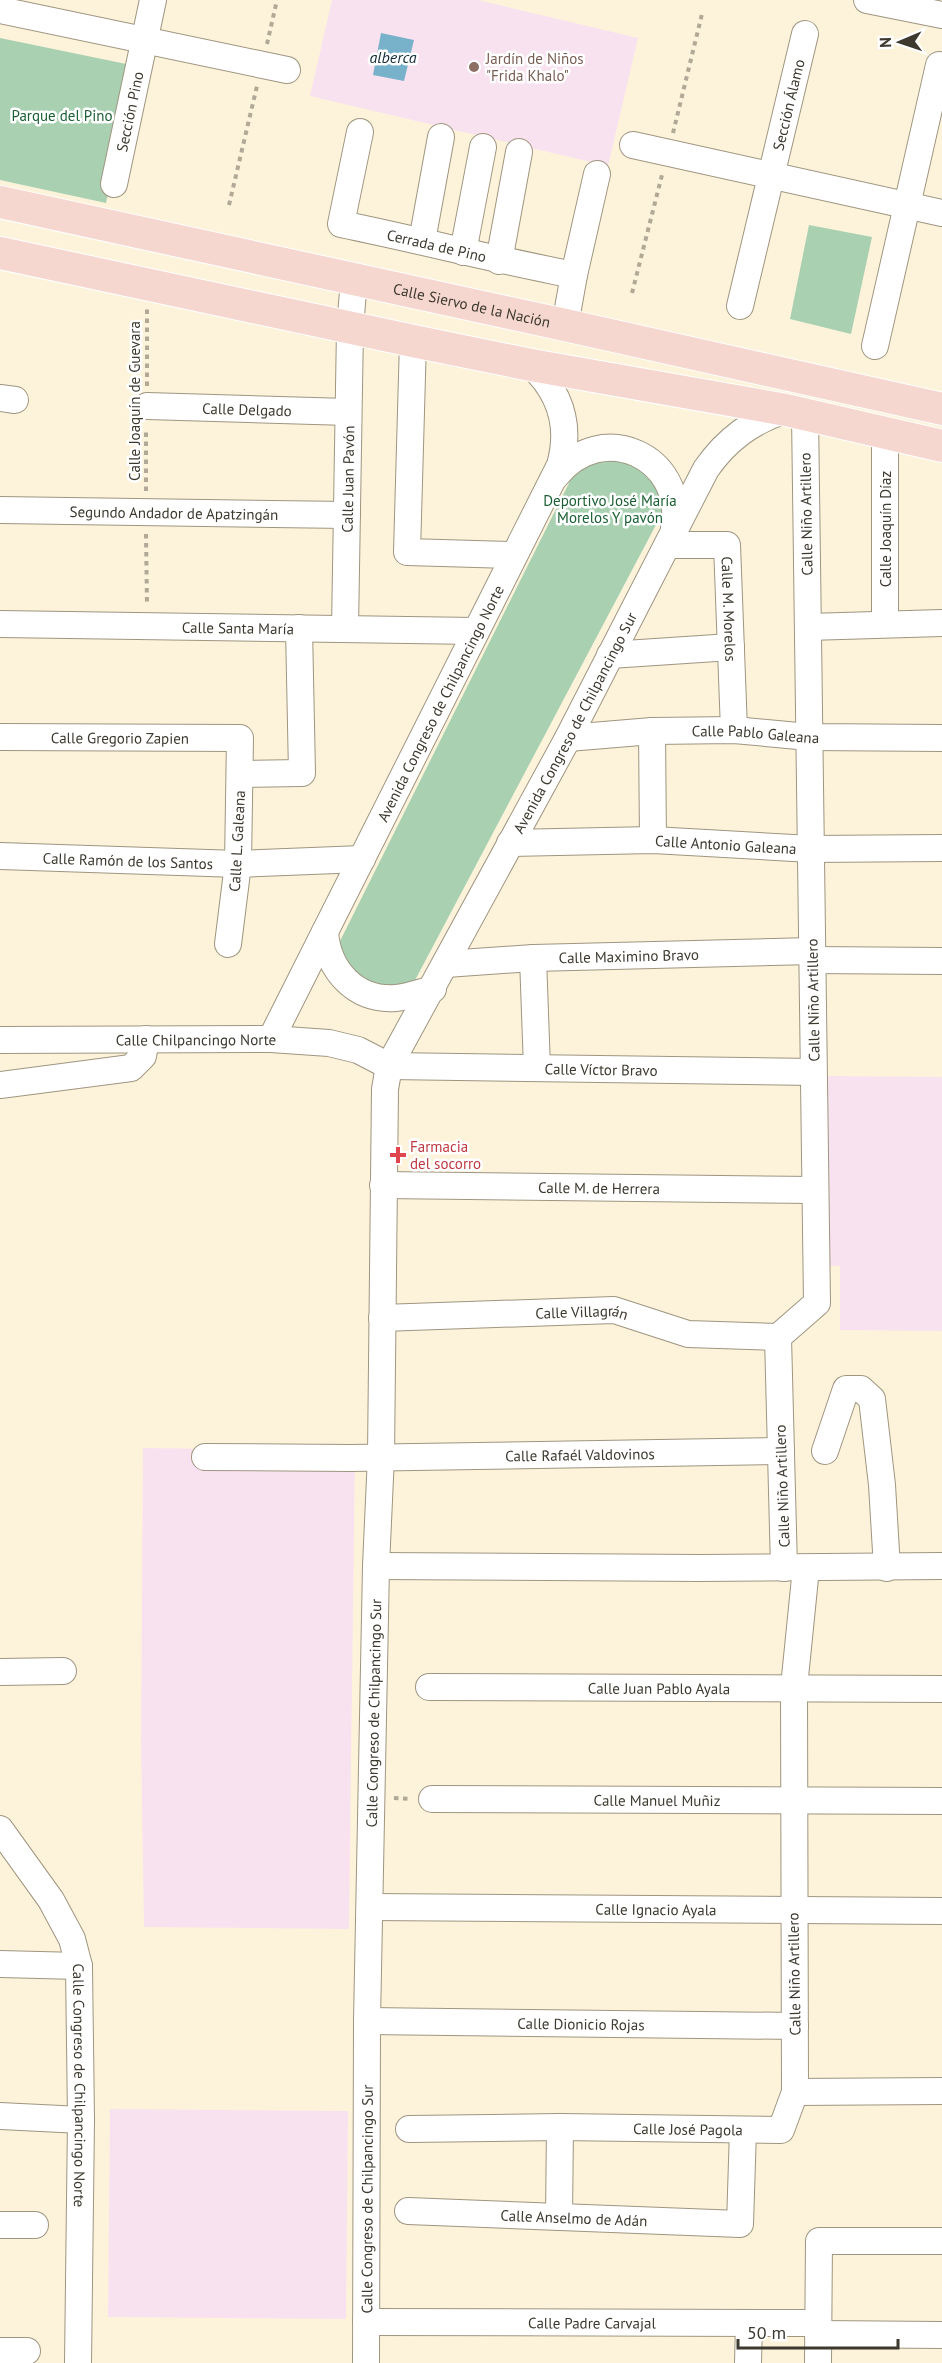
<svg xmlns="http://www.w3.org/2000/svg" width="942" height="2363" font-family="'PT Sans',sans-serif">
<rect width="100%" height="100%" fill="#fdf3db"/>
<g fill="#f9e2f0">
<polygon points="332,0 478,0 638,38 608,166 310,96"/>
<polygon points="824,1076 942,1077 942,1331 840,1330 840,1266 822,1265"/>
<polygon points="143,1448 355,1451 349,1929 144,1927 141,1742"/>
<polygon points="110,2109 348,2111 346,2319 108,2317"/>
</g>
<g fill="#a8d0b1">
<polygon points="0,38 136,66 106,203 0,180"/>
<polygon points="809,225 872,237 851,334 790,319"/>
<polygon points="610,448 638,453 667,504 412,986 360,986 338,945 577,467"/>
</g>
<polygon fill="#78b1ca" points="381,33 414,40 404,81 373,75"/>
<g fill="none" stroke-linecap="round" stroke-linejoin="round">
<defs>
<g id="minor">
<polyline points="867,0 942,15"/>
<polyline points="0,10 287,70"/>
<path id="s1" d="M 360,132 L 341,224 C 419,240 496,260 574,275 L 565,325"/>
<polyline points="633,145 942,213"/>
<path id="s2" d="M 114,184 L 153,0"/>
<polyline points="422,241 441,137"/>
<polyline points="463,252 483,147"/>
<polyline points="499,261 519,152"/>
<polyline points="574,275 597,174"/>
<path id="s3" d="M 740,306 L 805,34"/>
<polyline points="413,341 407,552 514,555"/>
<polyline points="875,346 939,65"/>
<polyline points="0,398 15,400"/>
<path id="s4" d="M 147,406 L 348,412"/>
<path d="M 556,476 C 601,418 686,456 674,528"/>
<path id="s5" d="M 0,510 L 347,515"/>
<path id="s6" d="M 669,545 L 727,545 L 734,730"/>
<path id="s7" d="M 0,624 L 476,631"/>
<polyline points="885,624 885,433"/>
<polyline points="808,627 942,623"/>
<path id="s8" d="M 345,629 L 350,328 L 354,279"/>
<polyline points="610,655 731,647"/>
<polyline points="652,731 653,840"/>
<path id="s9" d="M 0,737 L 240,738 L 238,864 L 228,944"/>
<path id="s10" d="M 568,738 L 652,731 L 734,730 L 809,737 L 942,738"/>
<polyline points="241,774 302,773 299,628"/>
<path id="s11" d="M 510,843 L 653,840 L 811,849 L 942,848"/>
<path id="s12" d="M 0,856 L 238,864 L 362,859"/>
<path d="M 325,932 C 328,970 355,1001 396,998 C 408,997 421,992 433,989"/>
<polyline points="533,958 537,1068"/>
<polyline points="812,960 942,961"/>
<path id="s13" d="M 446,964 L 533,958 L 812,951"/>
<path id="s14" d="M 271,1039 L 560,465 C 571,426 561,393 531,365"/>
<path id="s15" d="M 0,1040 L 271,1039 L 329,1043 L 358,1050 L 389,1066 L 813,1072"/>
<polyline points="0,1085 131,1068 143,1056 146,1039"/>
<path id="s16" d="M 383,1185 L 815,1190"/>
<path id="s17" d="M 382,1318 L 614,1310 L 688,1334 L 778,1337"/>
<polyline points="825,1451 846,1389 861,1389 872,1399 882,1485 887,1568"/>
<path id="s18" d="M 205,1457 L 351,1458 L 781,1451"/>
<polyline points="376,1566 700,1568 942,1566"/>
<polyline points="784,1568 778,1337 817,1303 805,414"/>
<polyline points="0,1672 63,1671"/>
<path id="s19" d="M 429,1687 L 942,1689"/>
<path id="s20" d="M 432,1799 L 942,1801"/>
<path id="s21" d="M 0,1829 L 51,1900 L 72,1939 L 79,1966 L 81,2120 L 78,2363"/>
<path id="s22" d="M 370,1907 L 942,1911"/>
<polyline points="0,1964 79,1966"/>
<path id="s23" d="M 367,2021 L 795,2026"/>
<polyline points="795,2092 942,2091"/>
<polyline points="0,2116 81,2120"/>
<path id="s24" d="M 409,2129 L 560,2127 L 781,2130 L 795,2092 L 794,1687 L 806,1568"/>
<path id="s25" d="M 408,2211 L 740,2224 L 743,2130"/>
<polyline points="559,2217 560,2127"/>
<polyline points="0,2225 35,2225"/>
<path id="s26" d="M 366,2322 L 818,2323"/>
<polyline points="818,2334 942,2335"/>
<polyline points="0,2351 27,2351"/>
<path id="s27" d="M 366,2363 L 367,2021 L 376,1566 L 381,1456 L 385,1089 L 389,1066 L 568,738 L 706,469 C 727,439 752,421 786,410"/>
<polyline points="748,2363 749,2323"/>
<polyline points="818,2363 819,2241 942,2241"/>
</g>
<g id="major">
<path id="s28" d="M 0,202 L 565,325 L 942,409"/>
<polyline points="0,253 413,341 531,365 786,410 942,446"/>
</g>
</defs>
<use href="#minor" stroke="#9f9580" stroke-width="28"/>
<use href="#major" stroke="#fff" stroke-width="34"/>
<g stroke="#b0a996" stroke-width="4" stroke-dasharray="4.5 4.5" stroke-linecap="butt">
<polyline points="267,44 277,0"/>
<polyline points="673,133 702,14"/>
<polyline points="229,205 257,86"/>
<polyline points="632,293 662,175"/>
<polyline points="147,386 147,309"/>
<polyline points="146,491 146,429"/>
<polyline points="146,534 147,605"/>
<polyline points="394,1798 410,1799"/>
</g>
<use href="#minor" stroke="#fff" stroke-width="26"/>
<use href="#major" stroke="#f5d7d0" stroke-width="32"/>
</g>
<circle fill="#8d6e63" stroke="#fff" stroke-width="2" cx="474" cy="67" r="6"/>
<path fill="#e0444e" stroke="#fff" stroke-width="2" d="M395 1146h6v6h6v6h-6v6h-6v-6h-6v-6h6z"/>
<g text-anchor="middle" dominant-baseline="central" stroke-width="5" stroke-linejoin="round" paint-order="stroke">
<g font-size="15" fill="#785e54" stroke="#fff" text-anchor="start">
<text x="486" y="58">Jardín de Niños<tspan x="486" dy="17">"Frida Khalo"</tspan></text>
</g>
<g font-size="15" fill="#3d392f" stroke="#fff">
<text stroke="none"><textPath href="#s3" startOffset="207">Sección Álamo</textPath></text>
<text stroke="none"><textPath href="#s2" startOffset="74">Sección Pino</textPath></text>
<text stroke="none"><textPath href="#s1" startOffset="192">Cerrada de Pino</textPath></text>
<text stroke="none"><textPath href="#s28" startOffset="483">Calle Siervo de la Nación</textPath></text>
<text transform="translate(134 401) rotate(-90)">Calle Joaquín de Guevara</text>
<text stroke="none"><textPath href="#s4" startOffset="100">Calle Delgado</textPath></text>
<text stroke="none"><textPath href="#s8" startOffset="150">Calle Juan Pavón</textPath></text>
<text stroke="none"><textPath href="#s5" startOffset="174">Segundo Andador de Apatzingán</textPath></text>
<text transform="translate(806 514) rotate(-91)">Calle Niño Artillero</text>
<text transform="translate(885 529) rotate(-90)">Calle Joaquín Díaz</text>
<text stroke="none"><textPath href="#s6" startOffset="122">Calle M. Morelos</textPath></text>
<text stroke="none"><textPath href="#s7" startOffset="238">Calle Santa María</textPath></text>
<text stroke="none"><textPath href="#s14" startOffset="376">Avenida Congreso de Chilpancingo Norte</textPath></text>
<text stroke="none"><textPath href="#s27" startOffset="1688">Avenida Congreso de Chilpancingo Sur</textPath></text>
<text stroke="none"><textPath href="#s10" startOffset="188">Calle Pablo Galeana</textPath></text>
<text stroke="none"><textPath href="#s9" startOffset="120">Calle Gregorio Zapien</textPath></text>
<text transform="translate(237 841) rotate(-87)">Calle L. Galeana</text>
<text stroke="none"><textPath href="#s11" startOffset="216">Calle Antonio Galeana</textPath></text>
<text stroke="none"><textPath href="#s12" startOffset="128">Calle Ramón de los Santos</textPath></text>
<text stroke="none"><textPath href="#s13" startOffset="183">Calle Maximino Bravo</textPath></text>
<text transform="translate(813 1000) rotate(-91)">Calle Niño Artillero</text>
<text stroke="none"><textPath href="#s15" startOffset="196">Calle Chilpancingo Norte</textPath></text>
<text stroke="none"><textPath href="#s15" startOffset="606">Calle Víctor Bravo</textPath></text>
<text stroke="none"><textPath href="#s16" startOffset="216">Calle M. de Herrera</textPath></text>
<text stroke="none"><textPath href="#s17" startOffset="200">Calle Villagrán</textPath></text>
<text stroke="none"><textPath href="#s18" startOffset="375">Calle Rafaél Valdovinos</textPath></text>
<text transform="translate(782 1486) rotate(-92)">Calle Niño Artillero</text>
<text stroke="none"><textPath href="#s19" startOffset="230">Calle Juan Pablo Ayala</textPath></text>
<text stroke="none"><textPath href="#s27" startOffset="650">Calle Congreso de Chilpancingo Sur</textPath></text>
<text stroke="none"><textPath href="#s20" startOffset="225">Calle Manuel Muñiz</textPath></text>
<text stroke="none"><textPath href="#s22" startOffset="286">Calle Ignacio Ayala</textPath></text>
<text transform="translate(794 1974) rotate(-91)">Calle Niño Artillero</text>
<text stroke="none"><textPath href="#s23" startOffset="214">Calle Dionicio Rojas</textPath></text>
<text stroke="none"><textPath href="#s21" startOffset="279">Calle Congreso de Chilpancingo Norte</textPath></text>
<text stroke="none"><textPath href="#s24" startOffset="279">Calle José Pagola</textPath></text>
<text stroke="none"><textPath href="#s27" startOffset="164">Calle Congreso de Chilpancingo Sur</textPath></text>
<text stroke="none"><textPath href="#s25" startOffset="166">Calle Anselmo de Adán</textPath></text>
<text stroke="none"><textPath href="#s26" startOffset="226">Calle Padre Carvajal</textPath></text>
</g>
<g font-size="15" fill="#1b6034" stroke="#fff">
<text x="62" y="115">Parque del Pino</text>
<text x="610" y="500">Deportivo José María<tspan x="610" dy="17">Morelos Y pavón</tspan></text>
</g>
<g font-size="15" fill="#be3a42" stroke="#fff" text-anchor="start">
<text x="410" y="1146">Farmacia<tspan x="410" dy="17">del socorro</tspan></text>
</g>
<g font-size="16" font-style="italic" fill="#122e39" stroke="#fff">
<text x="393" y="57">alberca</text>
</g>
</g>
<g transform="translate(900 42) rotate(268)" stroke="#ffffff" stroke-width="4.5" paint-order="stroke">
<path d="M0-4.5L10 22L0 15L-10 22Z" fill="#3d392f"/>
<text y="-9" font-size="16" font-weight="bold" text-anchor="middle" fill="#3d392f">N</text>
</g>
<path d="M738 2339v9h160v-9" fill="none" stroke="#3d392f" stroke-width="3"/>
<text x="747" y="2339" font-size="18" fill="#3d392f" stroke="#ffffff" stroke-width="4.5" paint-order="stroke">50 m</text>
</svg>
